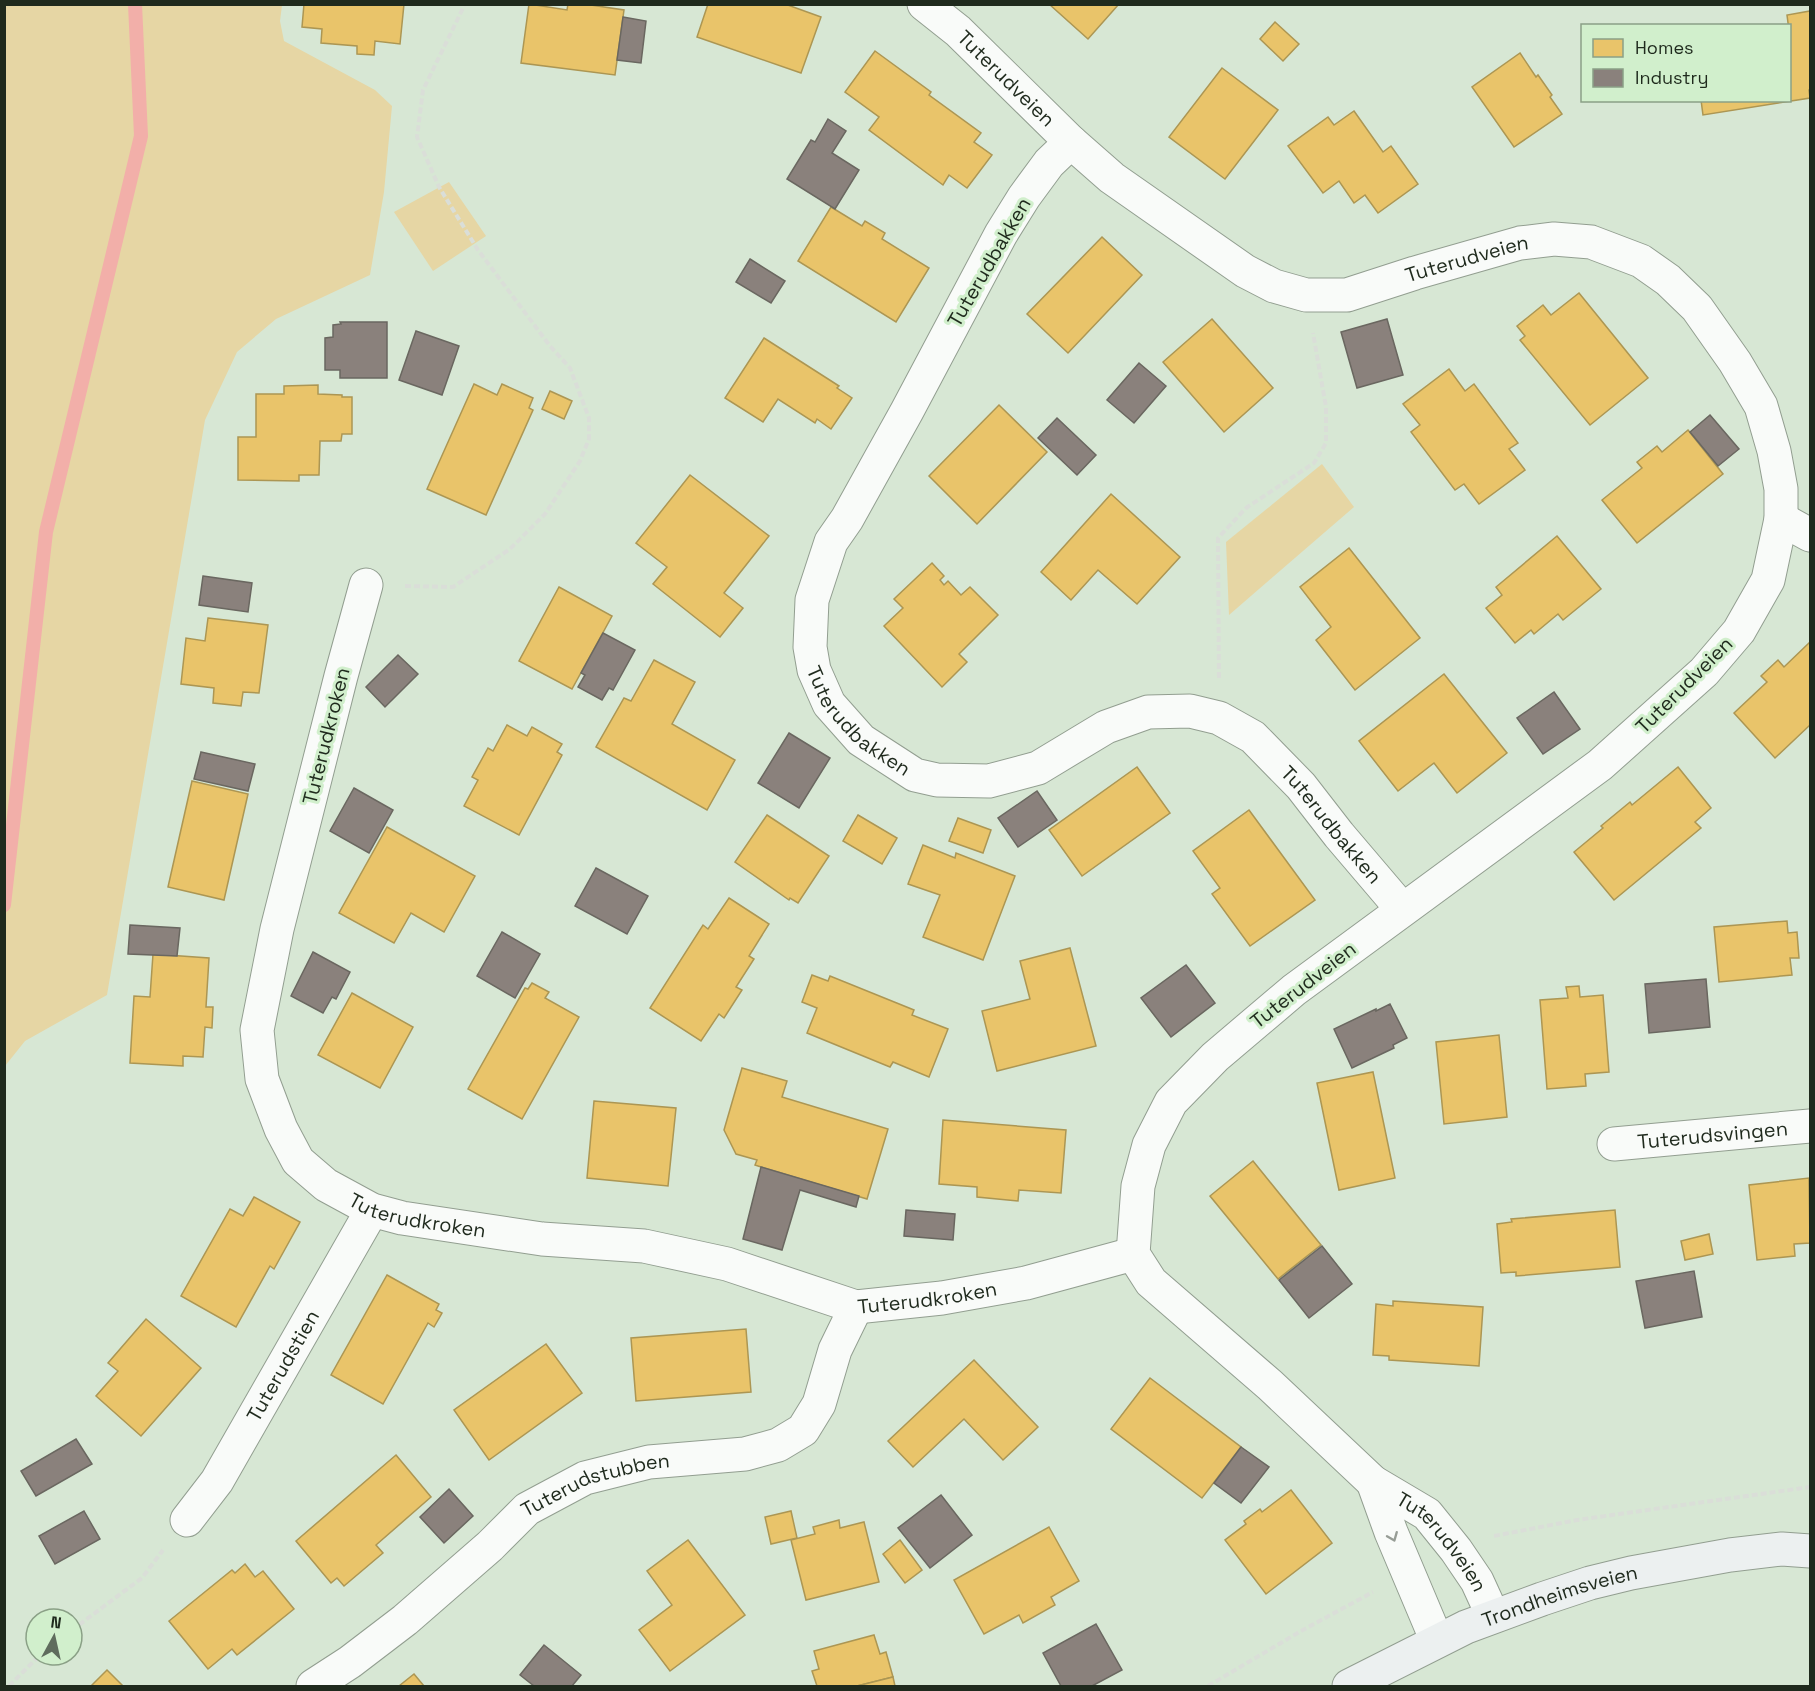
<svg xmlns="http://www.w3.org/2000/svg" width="1815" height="1691" viewBox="0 0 1815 1691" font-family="'Space Grotesk',sans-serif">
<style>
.green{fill:#e6d6a4}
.homes{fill:#e9c46a;stroke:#ac9653;stroke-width:1.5}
.industry{fill:#8a817c;stroke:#6a6760;stroke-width:1.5}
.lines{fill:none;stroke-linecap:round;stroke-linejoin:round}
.stream{stroke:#f2afa9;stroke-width:14}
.street-casing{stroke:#929e90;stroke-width:35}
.secondary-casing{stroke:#929e90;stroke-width:35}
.path{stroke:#daded8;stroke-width:4;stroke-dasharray:6 3;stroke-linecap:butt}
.street{stroke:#f9fbf9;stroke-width:33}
.secondary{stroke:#ecf0f0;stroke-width:33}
.oneway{stroke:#979d96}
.labels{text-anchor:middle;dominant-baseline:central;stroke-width:6;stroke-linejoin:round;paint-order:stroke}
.street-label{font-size:20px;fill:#1f2a1d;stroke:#d1efcc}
</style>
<rect width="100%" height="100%" fill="#d7e7d4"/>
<g class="green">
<path d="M5 4 282 5 280 21 284 41 375 90 392 106 384 192 370 275 276 319 237 352 205 420 107 995 25 1041 5 1066Z"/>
<path d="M449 182 486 236 433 271 394 212Z"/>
<path d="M1322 464 1354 507 1229 615 1226 542Z"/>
</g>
<g class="homes">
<path d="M304 4H404L400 44 375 41 374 55 357 54V46L321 43 322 29 302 27Z"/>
<path d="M529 4 567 10 568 4H584L624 10 615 75 521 63Z"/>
<path d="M708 4H785L821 17 801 73 697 37Z"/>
<path d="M1049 4H1119L1088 39Z"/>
<path d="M1810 11V89L1809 90 1810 98 1703 115 1701 100H1790V38L1787 15Z"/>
<path d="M1275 22 1299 44 1283 61 1260 39Z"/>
<path d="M875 51 931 92 929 95 981 133 974 142 992 155 967 188 949 175 943 185 869 130 879 117 845 92Z"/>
<path d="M1520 53 1536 77 1538 75 1552 95 1550 97 1562 114 1514 147 1472 87Z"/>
<path d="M1222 68 1278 110 1225 179 1169 137Z"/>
<path d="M1354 111 1383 152 1391 146 1418 184 1378 213 1365 195 1354 203 1339 181 1323 193 1288 146 1328 117 1334 125Z"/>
<path d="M831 207 862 226 865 221 885 233 882 239 929 268 896 322 798 261Z"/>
<path d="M1102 237 1142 275 1068 353 1027 314Z"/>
<path d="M1579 293 1648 378 1590 425 1520 340 1525 336 1517 326 1543 305 1551 315Z"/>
<path d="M1212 319 1273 388 1224 432 1163 362Z"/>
<path d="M764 338 839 386 837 388 852 398 831 429 817 419 815 423 778 399 763 422 725 398Z"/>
<path d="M1449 369 1465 391 1474 384 1518 443 1509 449 1525 470 1479 504 1464 484 1455 490 1411 432 1420 425 1403 404Z"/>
<path d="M474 384 497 395 502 384 533 398 529 408 533 410 486 515 427 489Z"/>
<path d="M318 385V394L342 395V397H352V434H342L341 441H320L319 475H299V481L238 480V437H256V394H284V386Z"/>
<path d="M550 391 572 401 564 419 542 409Z"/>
<path d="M999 405 1047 452 977 524 929 476Z"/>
<path d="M1688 430 1723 474 1637 543 1602 500 1642 468 1637 462 1657 446 1662 452Z"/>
<path d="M690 475 769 536 724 593 743 608 720 637 653 584 667 567 636 543Z"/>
<path d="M1111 494 1180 557 1137 604 1098 570 1071 600 1041 572Z"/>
<path d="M1557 536 1601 589 1563 620 1558 614 1534 634 1531 630 1515 643 1486 608 1502 595 1496 587Z"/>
<path d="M1349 548 1420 638 1355 690 1316 640 1331 627 1300 587Z"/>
<path d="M932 563 944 576 940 580 944 585 948 581 961 595 970 587 998 615 959 654 967 662 942 687 884 626 903 608 894 599Z"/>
<path d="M559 587 612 616 572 689 519 661Z"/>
<path d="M208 618 268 625 259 693 243 692 241 706 213 703 214 688 181 684 186 638 205 641Z"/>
<path d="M1810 642V725L1775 758 1734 713 1767 682 1761 676 1778 660 1784 667Z"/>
<path d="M654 660 695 682 672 724 735 760 707 810 596 747 624 698 631 701Z"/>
<path d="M1444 674 1507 753 1457 793 1434 763 1398 791 1359 741Z"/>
<path d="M507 725 527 736 532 727 562 744 557 752 562 755 519 835 464 806 478 780 472 777 488 748 493 751Z"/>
<path d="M1137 767 1170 813 1082 876 1049 830Z"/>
<path d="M1678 767 1711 808 1695 822 1701 828 1614 900 1574 852 1603 828 1601 826 1630 802 1632 805Z"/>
<path d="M192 781 248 794 224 900 168 887Z"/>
<path d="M1249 810 1315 900 1250 946 1212 894 1220 888 1193 851Z"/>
<path d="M767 815 829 856 798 903 790 898 789 900 735 862Z"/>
<path d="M858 815 897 838 882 864 843 841Z"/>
<path d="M958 818 991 830 983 853 949 841Z"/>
<path d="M387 827 475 876 444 932 411 913 394 943 339 913Z"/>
<path d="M923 845 955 858 956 853 1015 876 983 960 923 937 940 895 908 884Z"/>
<path d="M729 898 769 924 749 956 754 959 736 987 742 990 724 1018 719 1014 701 1041 650 1008 703 925 708 929Z"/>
<path d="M1787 921 1788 933 1797 932 1799 958H1790L1792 975 1719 982 1714 927Z"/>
<path d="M1070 948 1096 1046 997 1071 982 1011 1030 999 1020 961Z"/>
<path d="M153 954 209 958 206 1007H213L212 1028 205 1027 203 1057 183 1056V1066L130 1063 134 996 150 997Z"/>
<path d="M812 975 828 981 830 976 914 1010 912 1015 948 1029 929 1077 893 1062 890 1067 807 1033 817 1008 802 1002Z"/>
<path d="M532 983 549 992 545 998 579 1017 522 1119 468 1089 525 988 528 989Z"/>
<path d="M1579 986 1580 997 1603 995 1609 1072 1585 1074 1586 1086 1547 1089 1540 1000 1568 998 1566 987Z"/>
<path d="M352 993 413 1027 380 1088 318 1055Z"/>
<path d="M1499 1035 1507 1117 1444 1124 1436 1042Z"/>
<path d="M742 1068 787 1081 782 1097 888 1129 867 1199 761 1167 755 1165 757 1160 736 1154 724 1130Z"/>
<path d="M1373 1072 1395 1178 1339 1190 1317 1083Z"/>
<path d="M594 1101 676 1108 668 1186 587 1178Z"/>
<path d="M943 1120 1066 1130 1061 1193 1019 1190 1018 1201 977 1197V1187L939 1184Z"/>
<path d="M1253 1161 1321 1245 1278 1279 1210 1196Z"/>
<path d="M1809 1178 1810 1243 1794 1244 1795 1256 1757 1260 1749 1185Z"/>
<path d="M254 1197 300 1222 274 1269 270 1266 236 1327 181 1296 230 1209 243 1216Z"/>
<path d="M1615 1210 1620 1267 1516 1276V1272L1501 1273 1497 1224 1512 1222 1511 1219Z"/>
<path d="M1709 1234 1713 1254 1685 1260 1681 1241Z"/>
<path d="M387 1275 439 1304 436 1310 442 1313 434 1327 428 1323 383 1404 331 1375Z"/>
<path d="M1393 1301 1483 1307 1479 1366 1389 1360V1356L1373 1355 1376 1304 1393 1306Z"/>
<path d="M146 1319 201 1368 141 1436 96 1396 118 1371 108 1363Z"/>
<path d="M746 1329 751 1392 636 1401 631 1338Z"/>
<path d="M546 1344 582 1393 489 1460 454 1410Z"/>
<path d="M974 1360 1038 1427 1003 1460 964 1419 913 1467 888 1441Z"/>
<path d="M1150 1378 1241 1447 1202 1498 1111 1429Z"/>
<path d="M396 1455 431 1497 376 1545 383 1553 344 1586 337 1578 331 1583 296 1541Z"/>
<path d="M1291 1490 1332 1543 1266 1594 1225 1540 1246 1524 1244 1521 1260 1509 1262 1512Z"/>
<path d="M791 1511 797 1538 771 1544 765 1517Z"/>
<path d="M839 1520 840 1528 864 1522 879 1582 806 1600 791 1540 815 1534 813 1527Z"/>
<path d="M1049 1527 1079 1581 1051 1597 1055 1605 1023 1623 1019 1615 984 1634 954 1580Z"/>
<path d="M688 1540 745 1615 670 1671 639 1630 672 1605 647 1571Z"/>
<path d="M900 1540 922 1570 905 1583 883 1554Z"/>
<path d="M245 1564 255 1577 263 1571 294 1609 237 1655 232 1649 208 1669 169 1621 232 1570 235 1573Z"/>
<path d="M874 1635 880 1654 886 1652 893 1677 857 1686H817L812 1671 819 1669 814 1651Z"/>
<path d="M107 1670 123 1686H91Z"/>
<path d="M414 1674 424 1686H399Z"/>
<path d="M893 1677 895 1686H857Z"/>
</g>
<g class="industry">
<path d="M623 17 646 21 641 63 617 60Z"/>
<path d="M828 119 846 131 832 153 859 170 835 209 787 179 811 140 815 142Z"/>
<path d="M750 259 785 281 771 303 736 282Z"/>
<path d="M1387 319 1403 375 1357 388 1341 332Z"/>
<path d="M340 322H387V378H340V370H325V338L333 337V325L341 324Z"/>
<path d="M416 331 459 346 442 395 399 380Z"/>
<path d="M1139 363 1166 386 1134 423 1107 400Z"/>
<path d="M1710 415 1739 449 1718 466 1690 432Z"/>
<path d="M1057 418 1096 455 1077 475 1038 438Z"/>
<path d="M203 576 252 583 248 612 199 605Z"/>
<path d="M603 633 635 650 613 690 609 688 602 700 578 687 585 675 581 673Z"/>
<path d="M398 655 418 674 385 707 366 687Z"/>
<path d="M1554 692 1580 729 1543 754 1517 718Z"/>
<path d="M789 733 830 758 799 808 758 783Z"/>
<path d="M201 752 255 764 248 791 194 779Z"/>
<path d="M354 788 393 810 369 853 330 831Z"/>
<path d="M1037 791 1057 820 1018 847 998 818Z"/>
<path d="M596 868 648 896 627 934 575 906Z"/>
<path d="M130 925 180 928 177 956 128 954Z"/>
<path d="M502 932 540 954 515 998 477 976Z"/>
<path d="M313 952 350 972 336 999 332 997 323 1013 291 996Z"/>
<path d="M1186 965 1215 1003 1171 1037 1141 998Z"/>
<path d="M1706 979 1710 1027 1649 1033 1645 984Z"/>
<path d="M1390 1004 1407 1038 1393 1045 1394 1048 1352 1068 1334 1029 1376 1009V1011Z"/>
<path d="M761 1167 859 1196 856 1207 800 1190 782 1250 743 1239Z"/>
<path d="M906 1210 955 1214 953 1240 904 1236Z"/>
<path d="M1322 1246 1352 1284 1309 1318 1279 1280Z"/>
<path d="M1694 1271 1702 1317 1645 1328 1636 1281Z"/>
<path d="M76 1439 92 1464 36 1496 21 1471Z"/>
<path d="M1241 1447 1269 1467 1241 1503 1214 1483Z"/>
<path d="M449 1489 473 1516 444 1543 420 1517Z"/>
<path d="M941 1495 972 1535 930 1568 898 1528Z"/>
<path d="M84 1511 100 1539 55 1564 39 1536Z"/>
<path d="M1096 1624 1122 1670 1092 1686H1061L1043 1653Z"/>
<path d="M544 1645 581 1675 572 1686H534L520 1675Z"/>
</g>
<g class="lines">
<path class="stream" d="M4 905 46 532 141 136 135 4"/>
<defs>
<g id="street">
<path id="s1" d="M924 4 958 31 1071 142 1112 178 1245 271 1274 286 1306 295H1347L1415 273 1520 243 1554 239 1591 242 1641 261 1668 280 1697 308 1735 362 1761 406 1774 451 1781 489V519L1768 580 1739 631 1704 672 1600 765 1294 990 1215 1057 1171 1102 1149 1145 1138 1186 1133 1254 1151 1282 1270 1385 1373 1482 1427 1514 1456 1550 1477 1581 1493 1616"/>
<path id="s2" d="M1071 142 1049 163 1024 197 1001 234 907 411 847 519 831 542 812 600 810 647 814 670 829 704 861 740 915 775 937 780 989 781 1038 768 1106 727 1148 712 1190 711 1219 718 1253 737 1301 786 1339 835 1402 909"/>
<path d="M1781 519 1810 535"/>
<path id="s3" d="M366 585 341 676 277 929 257 1030 262 1079 281 1129 298 1161 326 1185 372 1210 402 1218 542 1239 644 1246 727 1264 856 1307 942 1298 1026 1283 1133 1254"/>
<path id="s4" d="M1614 1144 1810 1126"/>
<path d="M1373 1482 1391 1532 1437 1641"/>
<path id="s5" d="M187 1520 217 1481 372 1210"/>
<path id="s6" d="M313 1686 350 1662 405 1620 490 1546 527 1509 585 1478 649 1462 745 1454 778 1445 803 1430 819 1404 835 1350 856 1307"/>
</g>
<g id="secondary">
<path id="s7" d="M1349 1686 1466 1627 1542 1599 1590 1583 1631 1573 1730 1555 1782 1549 1810 1551"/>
</g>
</defs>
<use href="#street" class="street-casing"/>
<use href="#secondary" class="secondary-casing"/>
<g class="path">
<path d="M405 586 453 587 510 549 545 514 580 461 589 439V418L570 368 550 346 478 250 439 187 417 137 423 90 465 4"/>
<path d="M1219 678 1218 538 1246 508 1314 463 1326 443V407L1313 333"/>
<path d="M1494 1536 1577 1520 1810 1487"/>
<path d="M72 1630 142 1578 163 1550"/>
<path d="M9 1686 40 1655"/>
<path d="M1208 1686 1301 1631 1373 1592"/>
</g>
<use href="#street" class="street"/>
<use href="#secondary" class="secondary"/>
</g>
<defs><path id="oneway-chevron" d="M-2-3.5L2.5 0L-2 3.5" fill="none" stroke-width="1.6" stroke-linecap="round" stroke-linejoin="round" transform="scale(1.5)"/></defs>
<use class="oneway" href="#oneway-chevron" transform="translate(1393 1537) rotate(68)"/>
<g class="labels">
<g class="street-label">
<text stroke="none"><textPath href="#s1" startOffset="111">Tuterudveien</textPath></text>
<text stroke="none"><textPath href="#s1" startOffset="651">Tuterudveien</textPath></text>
<text transform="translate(989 262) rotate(-60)">Tuterudbakken</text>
<text transform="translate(1684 685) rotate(-45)">Tuterudveien</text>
<text stroke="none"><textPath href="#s2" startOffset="669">Tuterudbakken</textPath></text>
<text transform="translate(326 736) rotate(-76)">Tuterudkroken</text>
<text stroke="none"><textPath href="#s2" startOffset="1227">Tuterudbakken</textPath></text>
<text transform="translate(1303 985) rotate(-38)">Tuterudveien</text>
<text stroke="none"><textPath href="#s4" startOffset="99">Tuterudsvingen</textPath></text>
<text stroke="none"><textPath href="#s3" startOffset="732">Tuterudkroken</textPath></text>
<text stroke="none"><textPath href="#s3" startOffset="1254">Tuterudkroken</textPath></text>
<text stroke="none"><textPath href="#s5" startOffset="182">Tuterudstien</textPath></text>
<text stroke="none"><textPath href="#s6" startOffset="352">Tuterudstubben</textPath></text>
<text stroke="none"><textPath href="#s1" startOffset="2582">Tuterudveien</textPath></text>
<text stroke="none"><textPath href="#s7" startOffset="230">Trondheimsveien</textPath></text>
</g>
</g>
<rect width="1815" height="1691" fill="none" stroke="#1f2a1d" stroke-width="12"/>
<rect x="1581" y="24" width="210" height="78" fill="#d1efcc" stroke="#8aa086" stroke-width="1.5"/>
<rect x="1593" y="39" width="30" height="18" fill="#e9c46a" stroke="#8aa086" stroke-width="1.5"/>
<text x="1635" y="54" font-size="18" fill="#1f2a1d">Homes</text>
<rect x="1593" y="69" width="30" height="18" fill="#8a817c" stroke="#8aa086" stroke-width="1.5"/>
<text x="1635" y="84" font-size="18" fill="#1f2a1d">Industry</text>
<g transform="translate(54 1637) rotate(8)"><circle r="28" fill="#d1efcc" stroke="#8aa086" stroke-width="1.5"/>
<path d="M0-4.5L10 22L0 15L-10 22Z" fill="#5f6c5d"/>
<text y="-9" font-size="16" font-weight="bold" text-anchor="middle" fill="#1f2a1d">N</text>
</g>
</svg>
